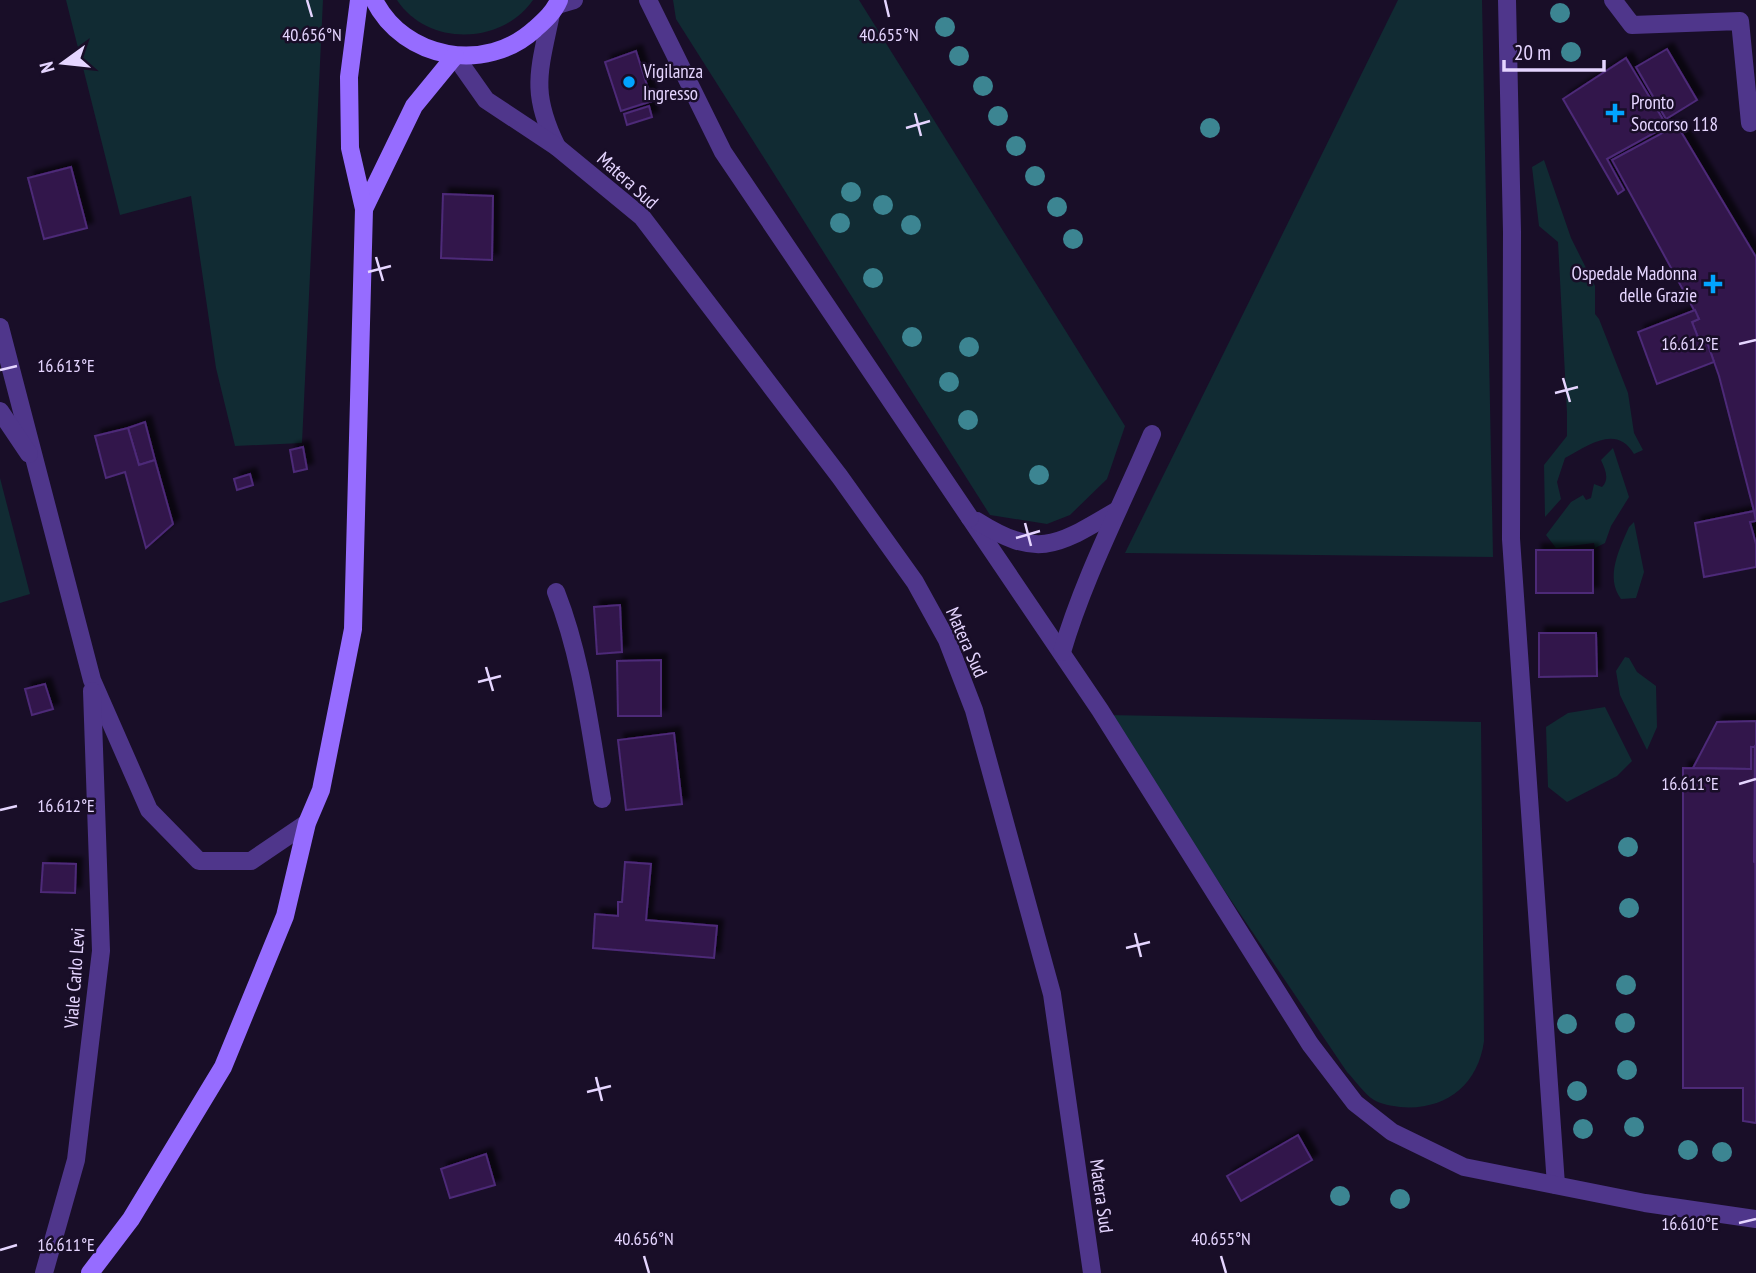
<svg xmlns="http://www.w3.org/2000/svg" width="1756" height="1273" viewBox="0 0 1756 1273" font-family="'PT Sans Narrow',sans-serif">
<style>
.garden{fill:#112b33}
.building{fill:#30194b;stroke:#4d2978;stroke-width:2;filter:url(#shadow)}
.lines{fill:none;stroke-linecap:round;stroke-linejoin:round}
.service{stroke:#4f368b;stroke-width:18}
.minor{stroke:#4f368b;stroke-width:18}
.tertiary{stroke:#4f368b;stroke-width:18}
.secondary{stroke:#966cff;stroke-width:18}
.tree{fill:#3c8592}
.ticks{fill:none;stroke:#e5d5ff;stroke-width:2.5}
.poi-dot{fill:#01a4ff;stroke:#190e28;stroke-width:2.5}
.labels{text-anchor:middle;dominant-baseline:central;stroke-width:5;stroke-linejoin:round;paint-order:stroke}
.poi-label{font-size:19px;fill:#e5d5ff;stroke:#190e28;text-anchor:start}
.street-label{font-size:19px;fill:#e5d5ff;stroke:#190e28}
.ticks-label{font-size:18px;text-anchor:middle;fill:#e5d5ff;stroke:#190e28;stroke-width:5;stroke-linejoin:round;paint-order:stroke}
</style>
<defs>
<filter id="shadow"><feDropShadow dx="6" dy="-6" stdDeviation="2" flood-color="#0009"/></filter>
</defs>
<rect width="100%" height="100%" fill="#190e28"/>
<g class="garden">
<path d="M66 0H323L302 443 235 446 216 368 191 196 120 215Z"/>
<path d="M397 0H533C502 45 428 47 397 0Z"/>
<path d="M673 0H859L1125 426 1107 479 1070 515 1047 524 990 515 676 19Z"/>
<path d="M1398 0H1482L1493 557 1125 553Z"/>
<path d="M1544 160 1571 238 1595 286V314L1599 319 1628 393 1634 433 1643 450 1634 454C1617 424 1588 445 1565 458L1557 482 1561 499 1545 517 1544 465 1567 436V413L1558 242 1539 226 1532 167Z"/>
<path d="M1613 448 1629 497 1611 526 1605 543 1595 548 1594 543 1556 548 1546 535 1571 502 1583 495 1586 500 1591 498 1594 484 1602 487C1610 479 1605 469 1601 460Z"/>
<path d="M0 478 30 594 0 603Z"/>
<path d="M1634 522 1644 572 1636 598 1621 599C1605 577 1619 550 1629 527Z"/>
<path d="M1625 657 1629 658 1637 672 1656 686 1657 727 1647 750 1620 695 1616 671Z"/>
<path d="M1605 707 1632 761 1617 776 1567 802 1548 787 1546 727 1568 713Z"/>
<path d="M1106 715 1481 722 1484 1041C1478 1086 1444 1111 1400 1107 1392 1106 1381 1104 1374 1100 1364 1094 1355 1080 1347 1072Z"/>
</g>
<g class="building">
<path d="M1667 49 1697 100 1666 119 1636 67Z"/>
<path d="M636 51 652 101 621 111 605 62Z"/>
<path d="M1626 58 1667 126 1607 159 1624 190 1618 194 1563 99Z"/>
<path d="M649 106 652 117 627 125 624 114Z"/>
<path d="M1677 125 1756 257V519L1719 376 1707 342 1701 345 1692 322 1699 319 1612 160Z"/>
<path d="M71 167 87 228 44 239 28 178Z"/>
<path d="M443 194 493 196 492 260 441 258Z"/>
<path d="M1695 310 1699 319 1692 322 1701 345 1707 342 1714 362 1657 384 1638 332Z"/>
<path d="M145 422 155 460 139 465 128 428Z"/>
<path d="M128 428 139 465 155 460 173 524 146 548 125 472 106 478 95 436Z"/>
<path d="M303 447 307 469 294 472 290 450Z"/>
<path d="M250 474 253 485 237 490 234 479Z"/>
<path d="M1754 511 1756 521 1750 522 1756 544V567L1704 577 1695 523Z"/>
<rect x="1536" y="550" width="57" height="43"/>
<path d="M620 605 622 652 597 654 594 607Z"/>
<path d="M1539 633H1596L1597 676 1539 677Z"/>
<path d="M661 660V716H618L617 661Z"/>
<path d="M45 684 53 709 32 715 25 689Z"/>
<path d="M1756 721V748L1751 747V769L1693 768 1717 722Z"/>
<path d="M674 733 682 804 626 810 618 740Z"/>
<path d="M1751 747H1755L1756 1123 1743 1121V1088H1683V768L1751 769Z"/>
<path d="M1755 747 1756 748V863L1754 862Z"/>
<path d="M625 862 651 864 646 920 717 926 714 958 593 948 595 914 618 916V902H622Z"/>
<path d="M43 863 76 864 75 893 41 892Z"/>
<path d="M1298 1135 1312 1160 1241 1201 1227 1176Z"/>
<path d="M486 1154 495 1185 450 1198 441 1169Z"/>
</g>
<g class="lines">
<g class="service">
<path d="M1507 0 1512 232 1511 539 1556 1185"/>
<path d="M970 518 1100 710 1310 1044 1355 1103 1392 1132 1464 1167 1645 1203 1756 1219"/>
<path d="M977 521C1039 560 1058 545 1116 511"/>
<path d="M556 592C582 658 590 730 602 799"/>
<path d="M1062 652C1084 577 1121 507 1152 434"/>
</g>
<g class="minor">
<path d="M648 0 723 152 970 518"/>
<path d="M1613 0 1632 25 1740 21 1750 123"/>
<path d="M557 5 574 0"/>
<path d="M0 327 92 680 149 810 199 861H251L307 823"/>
<path d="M0 411 29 454"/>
<path d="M44 1273 76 1160 101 951 92 691"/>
</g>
<g class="tertiary">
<path d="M551 14C539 72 530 92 557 147"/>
<path d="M455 56 486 100 557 147 642 217 840 477 915 582 947 640 974 710 1052 994 1092 1273"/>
</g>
<g class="secondary">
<path d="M374 0C404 60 486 74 535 29 545 20 554 12 559 0"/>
<path d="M364 209 414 106 455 56"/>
<path d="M90 1273 131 1219 223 1067 285 916 307 823 321 790 353 629 364 209 350 148 349 77 359 0"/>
</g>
</g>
<g class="tree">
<circle cx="1560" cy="13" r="10"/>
<circle cx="945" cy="27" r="10"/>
<circle cx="1571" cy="52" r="10"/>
<circle cx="959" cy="56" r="10"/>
<circle cx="983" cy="86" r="10"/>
<circle cx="998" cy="116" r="10"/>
<circle cx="1210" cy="128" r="10"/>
<circle cx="1016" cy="146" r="10"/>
<circle cx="1035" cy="176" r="10"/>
<circle cx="851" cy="192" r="10"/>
<circle cx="883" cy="205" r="10"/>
<circle cx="1057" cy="207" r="10"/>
<circle cx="840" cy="223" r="10"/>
<circle cx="911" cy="225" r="10"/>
<circle cx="1073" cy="239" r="10"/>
<circle cx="873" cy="278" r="10"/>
<circle cx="912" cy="337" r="10"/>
<circle cx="969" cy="347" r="10"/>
<circle cx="949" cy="382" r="10"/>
<circle cx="968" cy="420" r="10"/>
<circle cx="1039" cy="475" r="10"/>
<circle cx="1628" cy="847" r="10"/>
<circle cx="1629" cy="908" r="10"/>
<circle cx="1626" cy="985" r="10"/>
<circle cx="1625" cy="1023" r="10"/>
<circle cx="1567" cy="1024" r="10"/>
<circle cx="1627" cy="1070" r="10"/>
<circle cx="1577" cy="1091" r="10"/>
<circle cx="1634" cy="1127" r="10"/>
<circle cx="1583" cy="1129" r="10"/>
<circle cx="1688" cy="1150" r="10"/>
<circle cx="1722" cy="1152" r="10"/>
<circle cx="1340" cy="1196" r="10"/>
<circle cx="1400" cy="1199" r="10"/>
</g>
<path class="ticks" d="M307 0 312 17M885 0 889 17M915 113 921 136M906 128 930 121M376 257 383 281M368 272 391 266M1739 344 1756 340M0 370 17 366M1563 378 1570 402M1555 393 1578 387M1025 523 1031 546M1016 538 1040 531M486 667 493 691M478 682 501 676M1739 784 1756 779M0 810 17 806M1135 933 1141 957M1126 948 1150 942M596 1077 602 1101M587 1092 611 1086M1739 1223 1756 1219M0 1250 17 1245M644 1256 649 1273M1221 1256 1226 1273"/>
<g class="poi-dot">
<circle cx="629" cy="82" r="7"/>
<path d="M1611.5 102.5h7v7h7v7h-7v7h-7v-7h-7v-7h7z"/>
<path d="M1709.5 273.5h7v7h7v7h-7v7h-7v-7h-7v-7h7z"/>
</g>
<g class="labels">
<g class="poi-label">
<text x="643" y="71">Vigilanza<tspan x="643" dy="22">Ingresso</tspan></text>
<text x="1631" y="102">Pronto<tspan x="1631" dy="22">Soccorso 118</tspan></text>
<text x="1697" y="273" text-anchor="end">Ospedale Madonna<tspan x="1697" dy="22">delle Grazie</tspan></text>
</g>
<g class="street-label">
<text transform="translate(628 180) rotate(42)">Matera Sud</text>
<text transform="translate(967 642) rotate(66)">Matera Sud</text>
<text transform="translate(74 978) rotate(-86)">Viale Carlo Levi</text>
<text transform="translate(1102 1196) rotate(82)">Matera Sud</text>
</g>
</g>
<g class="ticks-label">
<text x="312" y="41">40.656°N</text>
<text x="889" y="41">40.655°N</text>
<text x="1690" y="350">16.612°E</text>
<text x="66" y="372">16.613°E</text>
<text x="1690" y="790">16.611°E</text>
<text x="66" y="812">16.612°E</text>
<text x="1690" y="1230">16.610°E</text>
<text x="644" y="1245">40.656°N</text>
<text x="1221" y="1245">40.655°N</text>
<text x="66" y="1251">16.611°E</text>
</g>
<g transform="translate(63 63) rotate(255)" stroke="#190e28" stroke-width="5" paint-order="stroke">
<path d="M0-5L12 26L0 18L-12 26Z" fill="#e5d5ff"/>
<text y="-10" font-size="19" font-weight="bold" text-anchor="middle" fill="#e5d5ff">N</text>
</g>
<path d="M1504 60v10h100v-10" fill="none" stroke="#e5d5ff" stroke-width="3.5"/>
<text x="1514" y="60" font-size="21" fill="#e5d5ff" stroke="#190e28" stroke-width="5" paint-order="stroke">20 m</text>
</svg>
